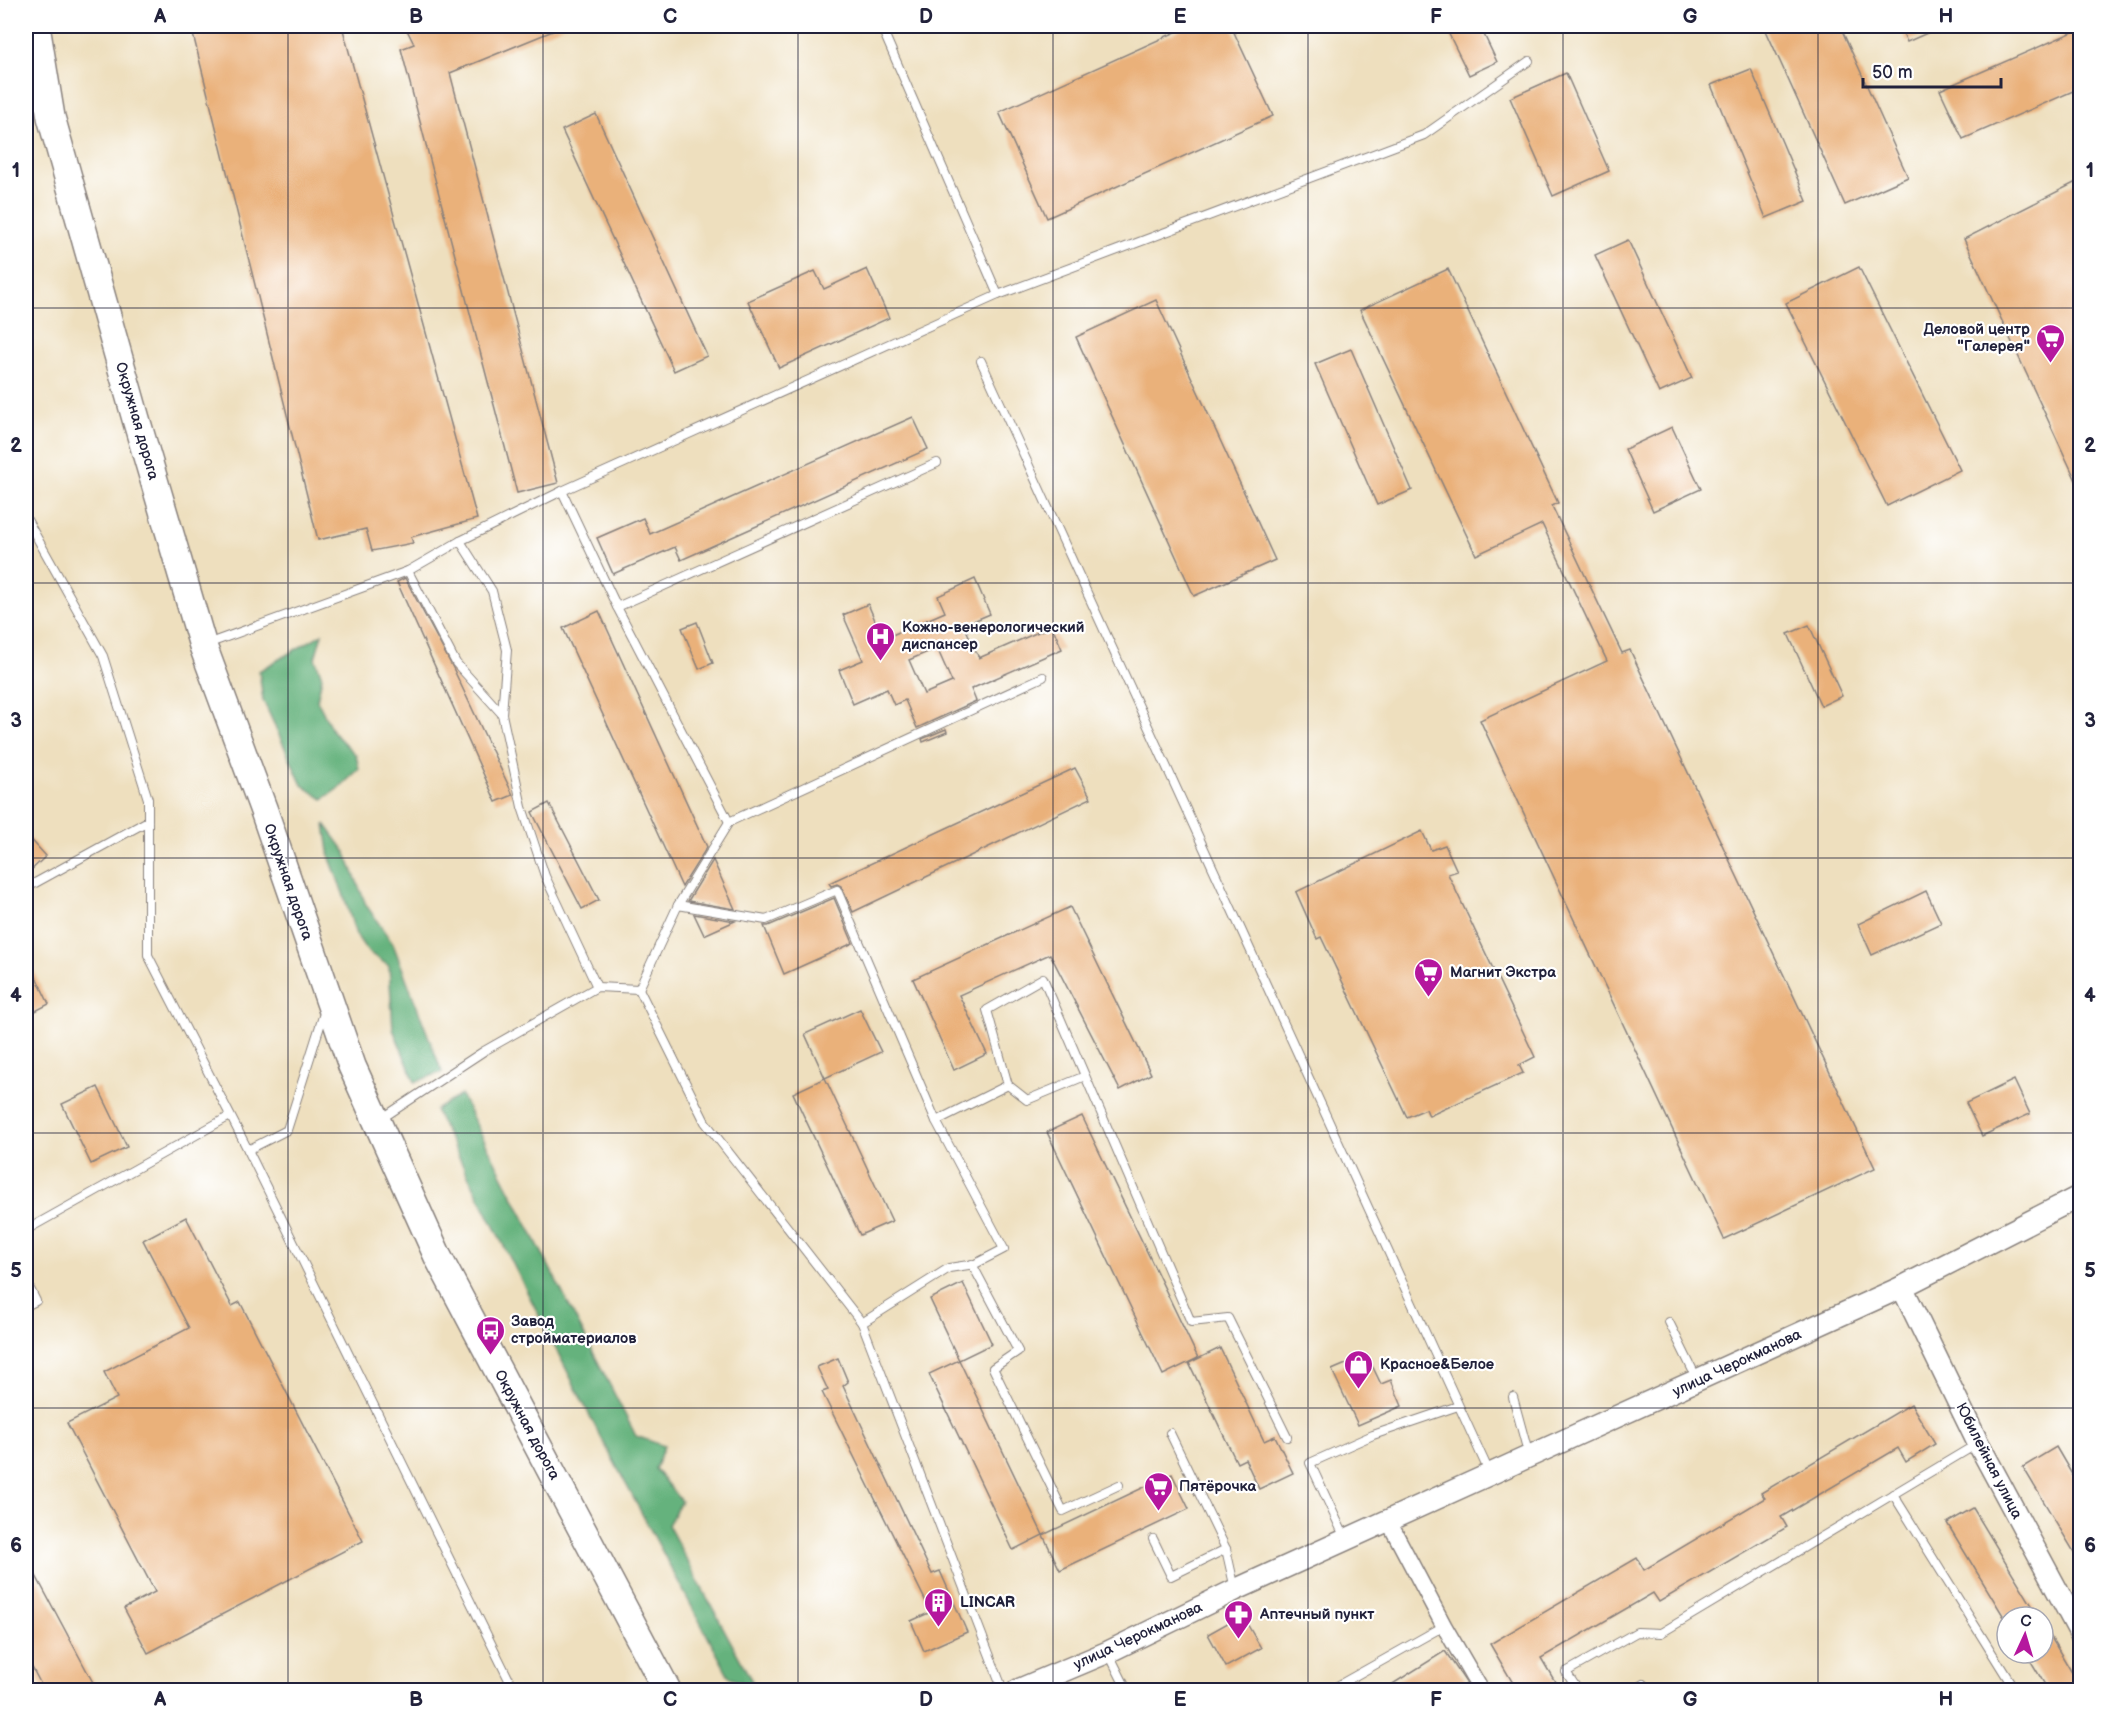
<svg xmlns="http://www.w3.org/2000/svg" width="2106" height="1716" viewBox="0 0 2106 1716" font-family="'Balsamiq Sans',sans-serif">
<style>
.forest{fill:#65b27d;stroke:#446a5c;stroke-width:1.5}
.building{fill:#eab17a;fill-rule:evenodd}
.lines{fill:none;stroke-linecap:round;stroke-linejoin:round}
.lane-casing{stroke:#88807c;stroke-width:10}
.street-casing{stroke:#88807c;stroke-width:18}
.secondary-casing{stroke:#88807c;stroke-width:24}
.highway-casing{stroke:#88807c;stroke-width:30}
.lane{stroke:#fff;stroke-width:8}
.street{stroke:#fff;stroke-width:15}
.secondary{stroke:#fff;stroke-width:21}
.highway{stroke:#fff;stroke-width:27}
.grid{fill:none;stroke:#22223b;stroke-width:1.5;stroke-opacity:0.55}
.labels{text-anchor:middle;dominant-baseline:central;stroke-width:4.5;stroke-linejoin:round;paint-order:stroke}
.poi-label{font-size:15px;font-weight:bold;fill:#22223b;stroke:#fff;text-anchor:start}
.street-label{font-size:15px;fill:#22223b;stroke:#fff}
.neatline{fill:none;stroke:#22223b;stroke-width:2}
.grid-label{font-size:20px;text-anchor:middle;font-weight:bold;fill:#22223b}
</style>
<rect width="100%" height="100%" fill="#fff"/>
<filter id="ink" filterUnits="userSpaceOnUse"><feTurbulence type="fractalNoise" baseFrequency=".0167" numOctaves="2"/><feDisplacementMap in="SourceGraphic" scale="12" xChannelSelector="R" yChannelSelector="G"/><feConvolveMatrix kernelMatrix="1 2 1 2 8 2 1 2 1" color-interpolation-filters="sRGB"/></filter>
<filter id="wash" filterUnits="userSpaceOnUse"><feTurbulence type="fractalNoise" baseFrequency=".008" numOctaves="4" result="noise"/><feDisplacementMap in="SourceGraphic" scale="24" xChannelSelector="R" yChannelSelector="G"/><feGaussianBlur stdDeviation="1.35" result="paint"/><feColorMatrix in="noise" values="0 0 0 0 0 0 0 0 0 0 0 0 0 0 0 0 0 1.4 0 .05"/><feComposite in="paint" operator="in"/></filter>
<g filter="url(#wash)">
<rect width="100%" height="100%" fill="#eedfbe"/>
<g class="forest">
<path d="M322 634 315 658 322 677 317 700 333 732 356 755 359 769 339 788 323 799 302 785 263 700 259 671Z"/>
<path d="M325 824 345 851 366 905 393 944 442 1072 415 1082 393 1029 389 966 368 952 356 935 344 896 330 858Z"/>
<path d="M461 1095 636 1436 664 1446 655 1469 681 1501 668 1525 755 1687 730 1678 596 1428 435 1110Z"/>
</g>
<g id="blocks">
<g class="building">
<path d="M191 26H342L477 519 411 537 413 543 372 551 366 529 318 540Z"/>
<path d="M405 26H565L450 73 558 483 517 493 401 49 414 44Z"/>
<path d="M1189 26H1231L1273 116 1047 218 999 112Z"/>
<path d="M1445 26H1480L1497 62 1469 75Z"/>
<path d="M1764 26H1840L1908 177 1845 205Z"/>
<path d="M1900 26H1943L1907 42Z"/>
<path d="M2080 29V88L1963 139 1940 90Z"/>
<path d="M1751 69 1807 201 1766 218 1711 85Z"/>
<path d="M1566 73 1609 171 1553 196 1510 98Z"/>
<path d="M596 114 707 356 674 371 562 130Z"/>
<path d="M2080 180V489L1964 239Z"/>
<path d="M1628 240 1692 378 1659 393 1595 255Z"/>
<path d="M1859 267 1960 470 1887 506 1786 303Z"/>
<path d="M867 269 889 318 779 368 748 301 815 271 824 289Z"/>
<path d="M1448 269 1558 503 1552 506 1622 653 1630 650 1875 1168 1724 1239 1480 720 1607 661 1542 524 1476 555 1360 310Z"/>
<path d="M1156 300 1275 560 1194 596 1076 337Z"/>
<path d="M1351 349 1412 490 1377 505 1315 364Z"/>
<path d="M913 417 928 449 681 560 675 547 613 574 597 538 643 518 650 534Z"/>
<path d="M1672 427 1701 489 1653 511 1625 449Z"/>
<path d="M405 578 453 668 513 795 496 802 397 582Z"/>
<path d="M975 579 990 614 964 625 979 658 1052 626 1062 649 971 689 976 701 917 728 905 700 894 705 887 689 853 704 839 670 863 660 843 615 868 604 883 639 945 612 938 596ZM937 648 952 682 924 694 909 660Z"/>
<path d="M599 611 707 847 682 887 563 628Z"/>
<path d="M697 622 713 663 699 669 682 628Z"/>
<path d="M1809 625 1842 696 1821 706 1788 634Z"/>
<path d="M946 729 947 732 923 742 922 739Z"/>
<path d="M1075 768 1091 798 853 912 841 886 837 884 831 886 829 883Z"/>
<path d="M549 803 599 900 582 909 532 812Z"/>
<path d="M1422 831 1431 850 1445 845 1457 871 1448 874 1535 1057 1519 1065 1523 1073 1429 1116 1426 1109 1407 1117 1321 937 1317 939 1296 892Z"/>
<path d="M26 834 46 856 26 875Z"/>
<path d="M713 860 735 909 688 901Z"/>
<path d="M1926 891 1941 923 1872 955 1858 924Z"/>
<path d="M834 898 853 943 784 974 764 926H768Z"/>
<path d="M1070 907 1151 1074 1120 1090 1050 954 959 995 987 1054 954 1070 913 979Z"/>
<path d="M694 914 735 921 704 935Z"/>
<path d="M26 956 49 1004 26 1016Z"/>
<path d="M860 1009 881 1052 825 1078 805 1034Z"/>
<path d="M825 1078 892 1221 860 1235 793 1093Z"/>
<path d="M2014 1080 2030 1114 1982 1136 1966 1103Z"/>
<path d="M98 1087 127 1147 91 1164 62 1104Z"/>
<path d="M1082 1116 1198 1358 1163 1375 1047 1132Z"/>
<path d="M186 1217 232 1306 240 1302 363 1541 148 1653 124 1608 155 1592 67 1423 117 1398 104 1372 189 1328 143 1240Z"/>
<path d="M963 1283 992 1344 959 1360 930 1299Z"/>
<path d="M1220 1348 1264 1441 1275 1436 1293 1473 1259 1489 1245 1459 1237 1463 1189 1363Z"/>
<path d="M1367 1355 1381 1384 1391 1380 1402 1406 1358 1425 1332 1370Z"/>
<path d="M838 1358 848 1382 843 1386 932 1574 940 1571 967 1632 924 1651 911 1621 931 1612 822 1392 828 1390 817 1367Z"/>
<path d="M959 1360 1043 1535 1013 1550 929 1374Z"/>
<path d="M1911 1404 1935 1444 1906 1462 1898 1448 1781 1517 1787 1527 1659 1602 1653 1593 1541 1658 1560 1690H1517L1490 1644 1637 1558 1644 1570 1765 1498 1761 1493Z"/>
<path d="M2056 1447 2080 1488V1562L2023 1467Z"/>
<path d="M1172 1474 1189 1509 1060 1570 1043 1535Z"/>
<path d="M1973 1508 2039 1617H2004L1947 1523Z"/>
<path d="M26 1557 97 1690H44L26 1656Z"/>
<path d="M1242 1615 1261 1648 1226 1667 1208 1634Z"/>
<path d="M2043 1624 2080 1686V1690H2048L2026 1653H2043Z"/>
<path d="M1445 1651 1467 1684 1457 1690H1383Z"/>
</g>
</g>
</g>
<g filter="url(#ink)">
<use href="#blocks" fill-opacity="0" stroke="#88807c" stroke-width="1.5"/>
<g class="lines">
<defs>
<g id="lane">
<path d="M881 26 998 295"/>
<path d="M981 361 1490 1474"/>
<path d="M562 491 617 607 729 822"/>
<path d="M26 518 103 656 148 799V955L248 1150 287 1130 325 1010"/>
<path d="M460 541 492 591 507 650 502 714 522 807 545 876 597 987"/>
<path d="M408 571 456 663 502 714"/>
<path d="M617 607 937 463"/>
<path d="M207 644 408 571 460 541 562 491 998 295 1424 135 1529 61"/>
<path d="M26 888 148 821"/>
<path d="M678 905 729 822 1043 677"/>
<path d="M639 989 705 1122 862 1323"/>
<path d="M1008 1085 1027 1100 1085 1076"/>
<path d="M381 1119 484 1051 597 987 639 989 678 905 766 920 837 890 936 1121"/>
<path d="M248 1150 514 1690"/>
<path d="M26 1230 230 1116"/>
<path d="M972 1264 1018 1351 993 1368 1063 1511 1119 1485"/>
<path d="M26 1281 36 1301 26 1306"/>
<path d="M1669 1322 1697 1379"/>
<path d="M1513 1397 1529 1456"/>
<path d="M1893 1494 2015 1690"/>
<path d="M1345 1538 1310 1463 1373 1435 1458 1406"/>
<path d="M1153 1539 1171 1576 1226 1549 1170 1433"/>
<path d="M1226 1549 1235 1589"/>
<path d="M1109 1654 1127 1690"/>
<path d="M1003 1690 862 1323 949 1268 975 1264 1004 1249 936 1121 1008 1085 987 1010 1043 978 1191 1322 1228 1318 1287 1437"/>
<path d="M1330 1690 1444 1626"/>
<path d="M1578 1690 1566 1672 1637 1632 1661 1633 1977 1444"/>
<path d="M1634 1690 1644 1684 1649 1690"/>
</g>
<path id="street" d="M1388 1520 1444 1626 1481 1690"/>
<g id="secondary">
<path d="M1902 1287 1978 1443 2080 1633"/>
<path d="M1018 1690 1108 1652 1235 1590 1902 1287 2080 1196"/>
</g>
<path id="highway" d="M36 26 51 117 136 419 203 646 264 811 352 1066 438 1257 667 1690"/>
</defs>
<use href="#lane" class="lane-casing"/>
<use href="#street" class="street-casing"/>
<use href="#secondary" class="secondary-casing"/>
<use href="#highway" class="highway-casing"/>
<use href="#lane" class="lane"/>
<use href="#street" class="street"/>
<use href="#secondary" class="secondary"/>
<use href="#highway" class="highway"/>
</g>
</g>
<path class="grid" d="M288 26V1690M543 26V1690M798 26V1690M1053 26V1690M1308 26V1690M1563 26V1690M1818 26V1690M26 308H2080M26 583H2080M26 858H2080M26 1133H2080M26 1408H2080"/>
<defs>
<symbol id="supermarket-pin" viewBox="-11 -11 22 30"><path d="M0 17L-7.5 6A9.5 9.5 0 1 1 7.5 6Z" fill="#b5179e" stroke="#fff"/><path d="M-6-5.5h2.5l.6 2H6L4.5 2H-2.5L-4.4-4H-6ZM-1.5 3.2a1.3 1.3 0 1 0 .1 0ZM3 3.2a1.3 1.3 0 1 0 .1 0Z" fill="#fff"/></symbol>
<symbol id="hospital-pin" viewBox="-11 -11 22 30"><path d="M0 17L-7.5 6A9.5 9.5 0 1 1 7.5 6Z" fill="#b5179e" stroke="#fff"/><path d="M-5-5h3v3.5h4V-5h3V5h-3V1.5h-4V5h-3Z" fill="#fff"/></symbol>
<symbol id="bus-pin" viewBox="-11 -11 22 30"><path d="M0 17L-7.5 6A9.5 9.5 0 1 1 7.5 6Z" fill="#b5179e" stroke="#fff"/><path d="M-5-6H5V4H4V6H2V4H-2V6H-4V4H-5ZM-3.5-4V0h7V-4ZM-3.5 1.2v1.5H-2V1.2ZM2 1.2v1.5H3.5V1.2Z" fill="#fff"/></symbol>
<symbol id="shop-pin" viewBox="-11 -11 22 30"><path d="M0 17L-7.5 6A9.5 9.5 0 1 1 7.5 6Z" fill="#b5179e" stroke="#fff"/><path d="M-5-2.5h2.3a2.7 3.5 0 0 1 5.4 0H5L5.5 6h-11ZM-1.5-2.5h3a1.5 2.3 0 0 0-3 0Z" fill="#fff"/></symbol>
<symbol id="building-pin" viewBox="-11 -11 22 30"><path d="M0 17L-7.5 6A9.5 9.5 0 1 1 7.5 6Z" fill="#b5179e" stroke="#fff"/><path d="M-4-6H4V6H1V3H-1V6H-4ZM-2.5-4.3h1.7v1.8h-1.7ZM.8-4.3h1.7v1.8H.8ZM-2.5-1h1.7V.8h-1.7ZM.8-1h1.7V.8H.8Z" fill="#fff"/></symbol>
<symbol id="pharmacy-pin" viewBox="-11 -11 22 30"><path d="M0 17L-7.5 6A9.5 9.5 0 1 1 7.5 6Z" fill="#b5179e" stroke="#fff"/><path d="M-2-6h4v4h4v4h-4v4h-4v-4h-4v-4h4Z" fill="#fff"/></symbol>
</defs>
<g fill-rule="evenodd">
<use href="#supermarket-pin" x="2034" y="322" width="33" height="45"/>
<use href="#hospital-pin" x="864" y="620" width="33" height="45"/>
<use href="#supermarket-pin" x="1412" y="956" width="33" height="45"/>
<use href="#bus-pin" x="474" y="1314" width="33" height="45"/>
<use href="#shop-pin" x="1342" y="1348" width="33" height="45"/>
<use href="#supermarket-pin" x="1142" y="1470" width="33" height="45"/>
<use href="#building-pin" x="922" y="1586" width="33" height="45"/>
<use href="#pharmacy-pin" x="1222" y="1598" width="33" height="45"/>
</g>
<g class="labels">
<g class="poi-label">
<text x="2030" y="329" text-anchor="end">Деловой центр<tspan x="2030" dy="17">"Галерея"</tspan></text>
<text x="902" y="627">Кожно-венерологический<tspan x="902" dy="17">диспансер</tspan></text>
<text x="1450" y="972">Магнит Экстра</text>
<text x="511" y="1321">Завод<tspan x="511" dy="17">стройматериалов</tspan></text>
<text x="1380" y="1364">Красное&amp;Белое</text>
<text x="1179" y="1486">Пятёрочка</text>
<text x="960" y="1602">LINCAR</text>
<text x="1260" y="1614">Аптечный пункт</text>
</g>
<g class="street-label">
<text transform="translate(137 421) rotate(74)">Окружная дорога</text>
<text transform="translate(288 882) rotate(71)">Окружная дорога</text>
<text transform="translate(1737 1363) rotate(-25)">улица Черокманова</text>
<text transform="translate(527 1425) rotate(62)">Окружная дорога</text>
<text transform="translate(1989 1461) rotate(63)">Юбилейная улица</text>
<text transform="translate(1138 1636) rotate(-25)">улица Черокманова</text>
</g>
</g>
<rect width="2106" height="1716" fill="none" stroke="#fff" stroke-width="66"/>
<g transform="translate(2025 1635) rotate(4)"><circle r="28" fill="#ffffff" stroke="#a7a7b1" stroke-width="1.5"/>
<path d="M0-4.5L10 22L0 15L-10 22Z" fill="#b5179e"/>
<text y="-9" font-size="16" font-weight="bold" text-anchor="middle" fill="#22223b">С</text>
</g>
<path d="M1863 78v9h138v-9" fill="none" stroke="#22223b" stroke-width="3"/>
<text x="1872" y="78" font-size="18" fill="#22223b" stroke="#ffffff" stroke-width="4.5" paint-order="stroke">50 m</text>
<rect x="33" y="33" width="2040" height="1650" class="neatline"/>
<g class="grid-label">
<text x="160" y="23">A</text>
<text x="416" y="23">B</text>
<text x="670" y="23">C</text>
<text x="926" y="23">D</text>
<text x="1180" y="23">E</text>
<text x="1436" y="23">F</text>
<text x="1690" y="23">G</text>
<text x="1946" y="23">H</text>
<text x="16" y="177">1</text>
<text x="2090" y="177">1</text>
<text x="16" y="452">2</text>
<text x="2090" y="452">2</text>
<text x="16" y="727">3</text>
<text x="2090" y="727">3</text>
<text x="16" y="1002">4</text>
<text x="2090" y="1002">4</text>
<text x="16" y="1277">5</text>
<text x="2090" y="1277">5</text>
<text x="16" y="1552">6</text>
<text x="2090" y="1552">6</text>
<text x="160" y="1706">A</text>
<text x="416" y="1706">B</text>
<text x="670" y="1706">C</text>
<text x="926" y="1706">D</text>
<text x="1180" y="1706">E</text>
<text x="1436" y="1706">F</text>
<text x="1690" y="1706">G</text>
<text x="1946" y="1706">H</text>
</g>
</svg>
